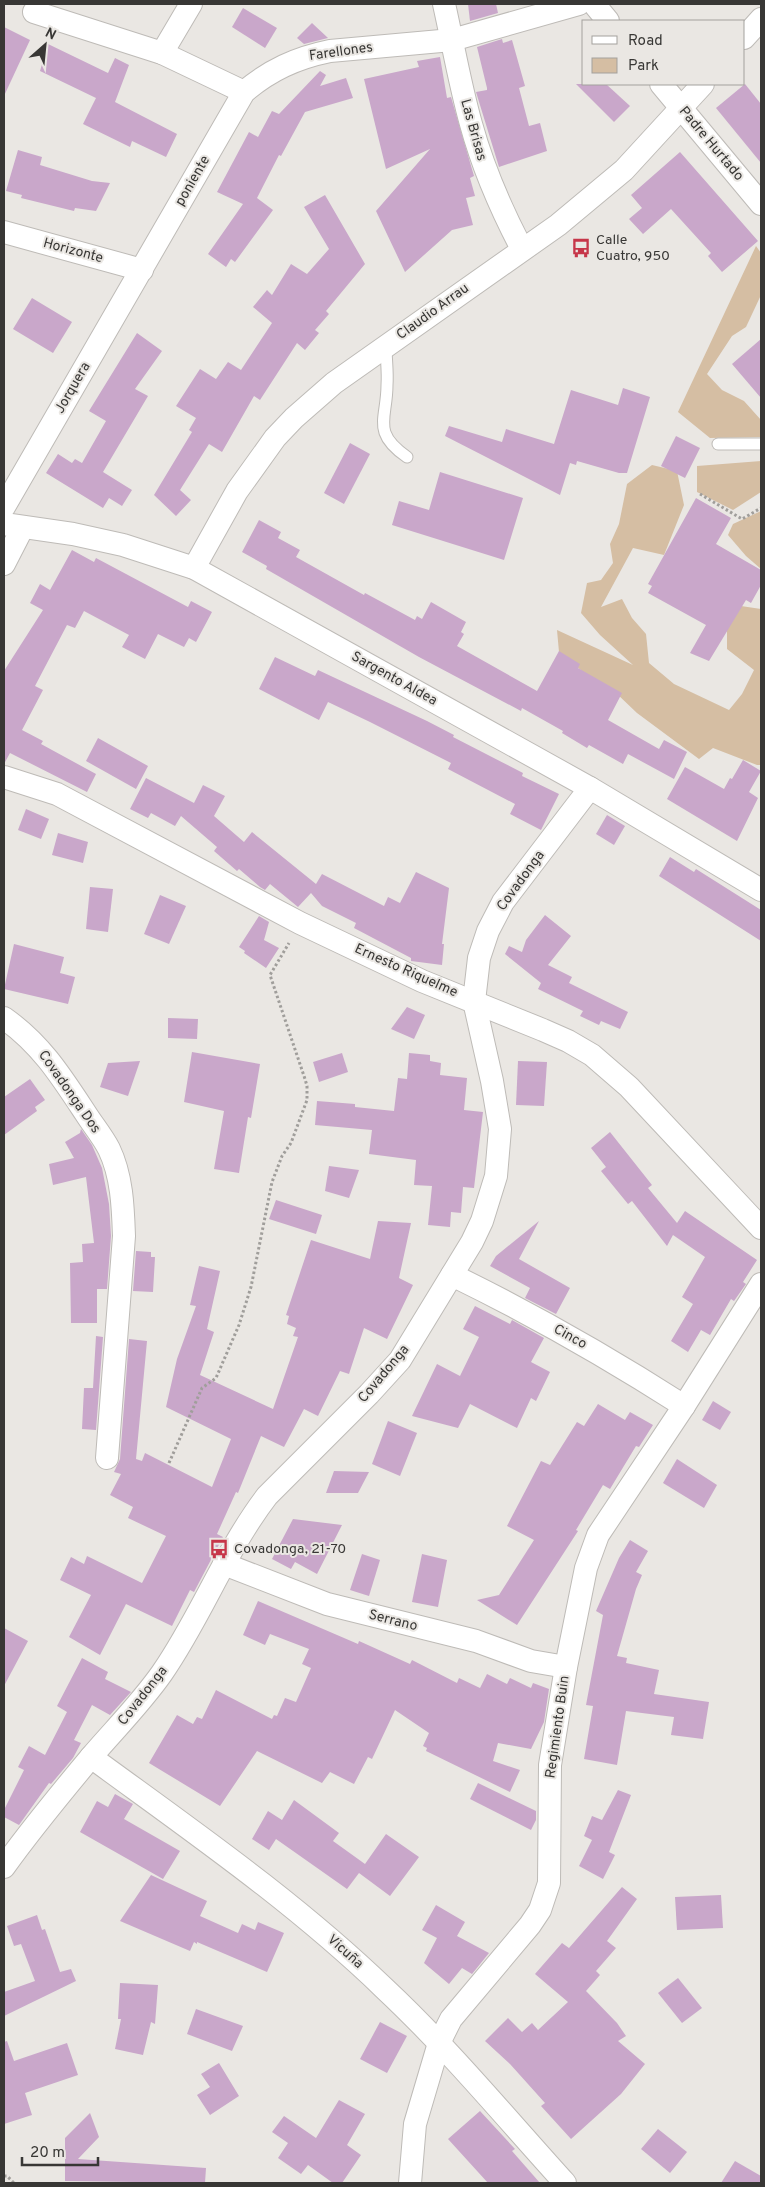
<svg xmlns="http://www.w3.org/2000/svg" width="765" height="2187" viewBox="0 0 765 2187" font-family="Overpass,sans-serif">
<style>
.green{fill:#d5bea3}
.building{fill:#c9a7ca}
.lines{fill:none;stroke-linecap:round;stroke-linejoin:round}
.service-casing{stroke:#bebbb7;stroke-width:13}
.minor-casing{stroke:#bebbb7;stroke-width:24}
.path{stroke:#a09e9b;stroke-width:3;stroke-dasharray:2.5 2.5;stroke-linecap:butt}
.service{stroke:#fff;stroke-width:11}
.minor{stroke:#fff;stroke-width:22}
.labels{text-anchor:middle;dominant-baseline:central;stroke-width:4;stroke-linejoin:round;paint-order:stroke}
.street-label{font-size:14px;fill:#383735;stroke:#eae7e3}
.poi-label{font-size:14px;fill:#383735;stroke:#eae7e3;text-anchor:start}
</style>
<rect width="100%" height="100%" fill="#eae7e3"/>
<g class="green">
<path d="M756 246 761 253V295L746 327 732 336 707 374 722 390 744 401 761 420V437L710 438 678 412Z"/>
<path d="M761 461V492L733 510 697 492V466Z"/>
<path d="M652 465 677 471 684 505 664 555 633 548 601 607 622 599 632 618 646 634 649 663 674 684 729 710 742 694 754 670 727 649V619L741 606 761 609V765H757L713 748 699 759 637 713 615 692 588 676 559 652 557 630 633 665 600 635 581 613 587 583 601 580 613 563 610 544 619 524 627 484Z"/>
<path d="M761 511V569L746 556 728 535 733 524Z"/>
</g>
<g class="building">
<path d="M468 4H496L498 13 470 21Z"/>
<path d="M243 8 277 28 265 48 232 27Z"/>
<path d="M312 23 328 38 304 44 297 38Z"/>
<path d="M4 27 30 40 4 96Z"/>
<path d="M502 39 503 43 512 40 525 86 519 88 529 126 540 123 547 151 499 167 476 92 487 90V88L477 47Z"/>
<path d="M48 44 108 73 115 58 129 65 115 102 177 134 166 157 132 141 130 147 83 124 96 98 40 71Z"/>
<path d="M440 57 447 98 451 97 474 176 470 178 475 196 466 198 473 225 452 230 405 272 376 211 430 149 386 169 364 79 419 67 417 61Z"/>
<path d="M320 71 326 75 320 86 346 78 353 98 305 112 281 156 279 155 257 198 273 210 235 262 231 259 226 267 208 254 243 204 217 192 249 132 258 137 272 111 279 114Z"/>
<path d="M576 84H606L630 106 614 122Z"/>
<path d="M745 84 761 104V163L716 108Z"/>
<path d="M18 150 42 157 40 165 92 181 110 183 96 211 75 208 74 211 21 198 22 195 6 191Z"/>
<path d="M680 152 758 241 722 272 708 256 711 253 671 209 643 234 629 219 642 208 631 195Z"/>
<path d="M325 195 365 264 326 311 329 314 315 330 319 333 305 350 297 343 260 400 254 396 222 452 209 444 180 490 191 500 176 516 154 495 192 432 189 430 196 418 176 406 200 369 216 379 228 362 241 370 272 323 253 307 267 290 272 295 291 264 307 274 329 249 304 207Z"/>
<path d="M32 298 72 322 53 353 13 329Z"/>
<path d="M137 333 162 351 135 389 148 396 103 472 132 490 122 506 109 498 103 508 46 473 58 454 72 463 75 459 82 463 106 421 89 411Z"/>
<path d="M761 339V398L732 364Z"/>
<path d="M623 388 650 397 627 473H619L577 461 576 465 570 463 560 495 445 436 449 426 502 442 506 429 554 444 571 390 618 405Z"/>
<path d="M676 436 700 448 685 478 661 466Z"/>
<path d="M350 443 370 454 344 504 324 493Z"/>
<path d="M440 472 523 498 504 560 392 525 399 501 429 510Z"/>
<path d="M696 498 731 518 716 544 761 570V585L751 603 746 600 709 661 690 653 706 625 648 593 652 586 648 584Z"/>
<path d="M259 520 281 532 278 538 300 550 296 557 364 595 365 593 415 620 417 616 422 619 431 602 466 622 461 632 464 634 457 646 537 691 559 651 580 664 578 668 622 693 608 720 659 749 664 740 687 752 674 779 628 754 623 764 589 745 587 748 562 733 563 731 522 708 521 711 419 657 266 569 267 566 242 552Z"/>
<path d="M72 550 94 562 96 558 188 607 191 601 212 612 196 642 189 638 184 647 158 634 145 659 122 647 129 635 84 611 75 628 67 625 35 686 43 690 22 730 43 741 41 744 96 774 87 792 10 753 4 764V671L43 610 30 603 40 584 50 590Z"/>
<path d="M275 657 315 676 318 670 427 721 454 735 453 737 523 773 522 776 559 794 541 830 510 814 515 804 448 769 451 763 370 722 328 702 319 720 259 689Z"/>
<path d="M98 738 148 766 136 789 86 761Z"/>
<path d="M743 760 761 771 749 792 758 798 737 841 667 799 685 767 724 789 730 778 732 779Z"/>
<path d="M146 778 194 803 203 785 225 796 214 816 244 842 252 832 316 884 322 874 384 906 388 897 400 903 416 872 449 888 442 944H444L442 965 411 961V958L354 928 356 923 322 906 311 893 298 907 270 884 265 890 260 887 239 869 237 871 214 851 217 847 181 816 175 826 151 813 148 818 130 809Z"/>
<path d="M26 809 49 819 41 839 18 830Z"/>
<path d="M607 815 625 826 614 845 596 834Z"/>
<path d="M58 833 88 842 83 863 52 855Z"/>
<path d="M670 857 694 872 696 869 761 910V941L659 876Z"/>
<path d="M90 887 113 889 108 932 86 929Z"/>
<path d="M160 895 186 906 169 944 144 934Z"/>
<path d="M545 915 571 936 548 965 572 977 569 983 628 1012 620 1029 601 1021 599 1025 580 1016 583 1011 538 989 541 983 505 954 509 946 522 952 526 940Z"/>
<path d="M259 916 269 922 264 940 279 948 266 968 244 953 245 951 239 947Z"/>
<path d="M14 944 64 957 60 973 75 977 68 1004 4 989Z"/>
<path d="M407 1007 425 1015 414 1039 391 1029Z"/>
<path d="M168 1018 198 1019 197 1039 168 1038Z"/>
<path d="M192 1052 260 1064 251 1118 248 1117 239 1173 214 1169 224 1111 184 1102Z"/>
<path d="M342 1053 348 1072 319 1082 313 1062Z"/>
<path d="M409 1053 430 1055V1061L441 1063 440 1075 467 1078 464 1110 483 1112 474 1188 463 1187 461 1213 451 1212 450 1227 428 1225 432 1186 414 1185 416 1160 369 1154 372 1130 315 1125 317 1101 355 1104V1107L394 1111 398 1078 407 1079Z"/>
<path d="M140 1061 128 1096 100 1087 108 1063Z"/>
<path d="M518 1061 547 1062 544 1106 516 1105Z"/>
<path d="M30 1079 45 1100 35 1107 37 1111 4 1135V1097Z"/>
<path d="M81 1129 92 1145 102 1168 109 1204 111 1236 107 1289H97V1323H71L70 1263 83 1262 82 1244 94 1243 86 1177 53 1185 49 1164 74 1158 65 1142 80 1133Z"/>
<path d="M610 1132 652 1185 648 1188 677 1223 685 1211 757 1260 743 1282 746 1284 734 1301 731 1299 710 1335 701 1330 688 1352 671 1341 693 1304 682 1297 705 1257 673 1235 667 1246 632 1201 628 1204 601 1171 606 1167 591 1148Z"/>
<path d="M329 1166 359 1170 349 1198 325 1191Z"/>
<path d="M276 1200 322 1215 316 1234 269 1219Z"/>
<path d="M378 1221 411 1223 399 1278 413 1285 387 1339 364 1328 349 1374 340 1371 318 1416 304 1409 284 1447 261 1436 238 1493 236 1492 217 1534 223 1537 194 1592 190 1590 172 1626 126 1604 100 1655 69 1637 91 1595 60 1580 71 1557 84 1564 87 1556 142 1583 166 1536 128 1518 133 1507 110 1495 121 1474 114 1472 120 1459 129 1339 147 1341 136 1459 142 1461 145 1453 212 1487 231 1439 166 1407 177 1359 196 1306 190 1305 199 1266 220 1271 207 1329 214 1332 200 1375 273 1409 298 1337 293 1336 296 1328 287 1324 289 1316 286 1315 311 1240 370 1259Z"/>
<path d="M539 1221 519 1259 570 1288 556 1314 525 1298 530 1288 490 1266 496 1256Z"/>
<path d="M136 1251 151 1252V1257H155L153 1292 133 1291Z"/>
<path d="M475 1306 510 1324 512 1320 544 1338 531 1362 550 1372 536 1401 531 1398 517 1428 470 1404 458 1428 412 1416 437 1364 460 1376 479 1337 463 1329Z"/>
<path d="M96 1336 103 1337 96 1430 82 1429 84 1388H93Z"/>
<path d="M713 1401 731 1412 720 1430 702 1420Z"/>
<path d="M598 1404 625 1420 630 1412 653 1425 639 1447 636 1446 610 1489 603 1485 576 1530 578 1531 517 1625 477 1600 499 1595 534 1540 507 1526 541 1461 550 1465 577 1422 584 1426Z"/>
<path d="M388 1421 417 1433 400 1476 372 1464Z"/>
<path d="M677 1459 717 1485 704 1508 663 1483Z"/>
<path d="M334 1471 369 1472 358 1493H326Z"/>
<path d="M293 1519 342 1525 317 1574 295 1562 291 1569 272 1559Z"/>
<path d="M630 1540 648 1551 636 1572 642 1575 636 1589 617 1656 627 1658 626 1663 659 1670 654 1694 709 1702 703 1739 671 1735 674 1717 626 1711 617 1765 584 1759 593 1706 586 1705 603 1615 596 1611 619 1558Z"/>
<path d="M362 1554 380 1560 369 1596 350 1590Z"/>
<path d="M422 1554 447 1560 438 1607 412 1602Z"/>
<path d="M258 1601 358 1644 359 1641 410 1664 412 1660 457 1683 459 1678 480 1688 487 1674 507 1684 510 1678 531 1688 533 1683 549 1689 544 1722 531 1749 498 1743 493 1761 520 1770 510 1792 426 1751 427 1748 423 1746 429 1733 395 1710 372 1759 368 1757 354 1784 330 1772 322 1783 257 1751 220 1806 149 1763 177 1715 193 1724 197 1717 202 1719 216 1690 272 1719 274 1715 277 1716 285 1698 296 1702 311 1668 302 1664 309 1649 270 1634 265 1645 243 1635Z"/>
<path d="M4 1628 28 1641 4 1686Z"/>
<path d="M82 1658 108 1672 105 1679 131 1692 110 1715 92 1705 74 1740 81 1743 73 1758 51 1784 49 1783 19 1825 4 1817V1810L24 1770 18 1767 29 1746 45 1755 67 1712 57 1706Z"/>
<path d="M478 1783 536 1811V1820L531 1830 470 1799Z"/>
<path d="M618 1790 631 1795 609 1852 615 1855 603 1879 579 1866 592 1840 584 1836 592 1816 602 1820Z"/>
<path d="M115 1794 133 1804 124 1819 180 1851 163 1879 80 1832 97 1801 108 1807Z"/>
<path d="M294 1800 339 1833 333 1841 365 1864 386 1834 419 1857 390 1896 359 1873 347 1889 276 1839 269 1850 252 1839 268 1811 282 1820Z"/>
<path d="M151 1875 207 1901 200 1916 238 1933 242 1924 255 1930 258 1922 284 1933 267 1972 197 1942V1944L194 1942 190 1951 120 1921Z"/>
<path d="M622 1887 637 1899 607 1941 616 1948 596 1971 600 1975 586 1991 617 2023 626 2036 618 2041 645 2064 621 2094 571 2139 541 2106 545 2103 510 2064 485 2041 508 2018 522 2032 532 2023 538 2030 568 2002 535 1974 562 1943 569 1948Z"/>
<path d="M721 1895 723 1928 677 1930 675 1897Z"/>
<path d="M436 1905 465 1922 457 1936 489 1953 472 1974 462 1968 449 1984 424 1963 437 1938 422 1930Z"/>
<path d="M37 1915 42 1930 45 1929 60 1972 71 1969 76 1981 4 2016V1992L35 1981 21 1944 14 1946 7 1926Z"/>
<path d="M678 1978 702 2008 682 2023 658 1993Z"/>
<path d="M120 1983 158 1985 155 2024 151 2022 143 2055 115 2049 121 2019H118Z"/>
<path d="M196 2009 243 2026 232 2051 187 2034Z"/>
<path d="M380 2022 407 2036 387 2073 360 2059Z"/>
<path d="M7 2041 14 2061 67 2043 78 2075 25 2093 32 2115 4 2124V2042Z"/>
<path d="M219 2063 239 2096 210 2115 197 2095 210 2087 201 2074Z"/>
<path d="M339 2100 365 2114 347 2145 361 2155 342 2183H333L308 2165 301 2174 278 2158 288 2143 272 2132 284 2116 316 2138Z"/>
<path d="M480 2111 515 2149 512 2151 540 2183H488L448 2139Z"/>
<path d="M90 2113 99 2137 78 2159 206 2168 205 2183 65 2181V2138Z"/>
<path d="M658 2129 687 2152 670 2173 641 2149Z"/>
<path d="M735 2161 761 2176V2183H721Z"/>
</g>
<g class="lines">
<defs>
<g id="service">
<path d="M386 346C386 359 388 372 387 385 387 419 371 432 407 457"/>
<path d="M718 444H761"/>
</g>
<g id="minor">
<path d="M444 4C453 44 460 85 471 124 483 168 501 209 522 249"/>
<path d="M594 4 608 21"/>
<path d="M34 12 162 53 244 92"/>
<path d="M744 38 761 19"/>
<path d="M162 53 191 4"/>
<path d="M661 84 761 204"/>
<path d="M4 232 142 270"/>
<path d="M4 507 244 92C270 70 296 58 330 51L452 40 579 4"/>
<path d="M4 524 73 534 123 545 194 568 590 788 761 890"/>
<path d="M4 564 23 527"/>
<path d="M194 568 237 491 275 438 294 418 334 383 558 225 624 170 703 84"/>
<path d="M4 777 57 794 300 923 422 981 543 1030 568 1041 592 1055 629 1087 761 1228"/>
<path d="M4 1018C41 1044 61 1076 86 1114 93 1125 103 1137 109 1149 122 1176 123 1207 124 1236L107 1458"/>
<path d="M452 1275C532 1314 609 1358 684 1406"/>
<path d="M224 1564 327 1604 476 1641 531 1661 566 1667"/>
<path d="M91 1757C192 1831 295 1902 385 1989 449 2049 506 2118 565 2183"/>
<path d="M4 1867C31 1829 61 1793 91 1757 115 1729 141 1703 162 1673 201 1617 225 1551 267 1496L369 1394 400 1360 472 1242 482 1221 496 1176 500 1129 492 1081 474 1001 479 958 488 931 503 902 590 788"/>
<path d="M410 2183 415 2124 439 2043 451 2019 530 1925 540 1910 549 1883 550 1765 566 1667 586 1568 598 1535 684 1406 761 1284"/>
</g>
</defs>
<use href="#service" class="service-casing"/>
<use href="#minor" class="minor-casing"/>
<g class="path">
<path d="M700 494 742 519 761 508"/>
<path d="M169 1463 202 1388 216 1378 239 1325 251 1287 272 1182 282 1156 291 1143 307 1100V1086L305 1079 270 975 289 943"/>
<path d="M4 2176H7L14 2183"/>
</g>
<use href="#service" class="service"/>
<use href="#minor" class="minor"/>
</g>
<defs>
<symbol id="bus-bare" viewBox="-9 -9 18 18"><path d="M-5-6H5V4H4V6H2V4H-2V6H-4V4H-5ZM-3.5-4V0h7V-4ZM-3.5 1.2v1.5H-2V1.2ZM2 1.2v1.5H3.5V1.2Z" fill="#c63649" stroke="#eae7e3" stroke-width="2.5" paint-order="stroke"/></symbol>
</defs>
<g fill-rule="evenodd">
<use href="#bus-bare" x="567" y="234" width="28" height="28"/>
<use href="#bus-bare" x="205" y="1535" width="28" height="28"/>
</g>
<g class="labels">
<g class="street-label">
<text transform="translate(341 52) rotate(-8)">Farellones</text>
<text transform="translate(473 130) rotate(74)">Las Brisas</text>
<text transform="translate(711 144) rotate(50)">Padre Hurtado</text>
<text transform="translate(193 181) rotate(-60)">poniente</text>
<text transform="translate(73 251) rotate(15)">Horizonte</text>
<text transform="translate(433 312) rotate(-36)">Claudio Arrau</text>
<text transform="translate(73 388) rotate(-60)">Jorquera</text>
<text transform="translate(394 679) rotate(29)">Sargento Aldea</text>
<text transform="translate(521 881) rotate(-54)">Covadonga</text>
<text transform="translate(406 971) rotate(24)">Ernesto Riquelme</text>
<text transform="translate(69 1092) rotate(55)">Covadonga Dos</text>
<text transform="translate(570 1337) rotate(29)">Cinco</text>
<text transform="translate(384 1374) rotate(-50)">Covadonga</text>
<text transform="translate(393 1621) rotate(14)">Serrano</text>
<text transform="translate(143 1696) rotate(-52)">Covadonga</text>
<text transform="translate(558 1727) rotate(-82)">Regimiento Buin</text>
<text transform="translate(345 1952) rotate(42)">Vicuña</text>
</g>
<g class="poi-label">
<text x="596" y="240">Calle<tspan x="596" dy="16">Cuatro, 950</tspan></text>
<text x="234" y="1549">Covadonga, 21-70</text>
</g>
</g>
<rect width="765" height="2187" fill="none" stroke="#383735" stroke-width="10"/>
<rect x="582" y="20" width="162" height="65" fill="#eae7e3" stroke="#a3a19d"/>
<rect x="592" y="36" width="25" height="8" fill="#ffffff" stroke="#a3a19d"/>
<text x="628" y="45" font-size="15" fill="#383735">Road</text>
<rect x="592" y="58" width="25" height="15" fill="#d5bea3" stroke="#a3a19d"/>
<text x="628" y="70" font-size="15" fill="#383735">Park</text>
<g transform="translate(45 45) rotate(27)" stroke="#eae7e3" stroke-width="4" paint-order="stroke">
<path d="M0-4L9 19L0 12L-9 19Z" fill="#383735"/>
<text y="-8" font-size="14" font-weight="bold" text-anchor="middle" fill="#383735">N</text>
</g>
<path d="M22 2157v8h76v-8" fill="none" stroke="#383735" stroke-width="2.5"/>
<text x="30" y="2157" font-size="15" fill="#383735" stroke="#eae7e3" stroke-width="4" paint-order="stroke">20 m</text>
</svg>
